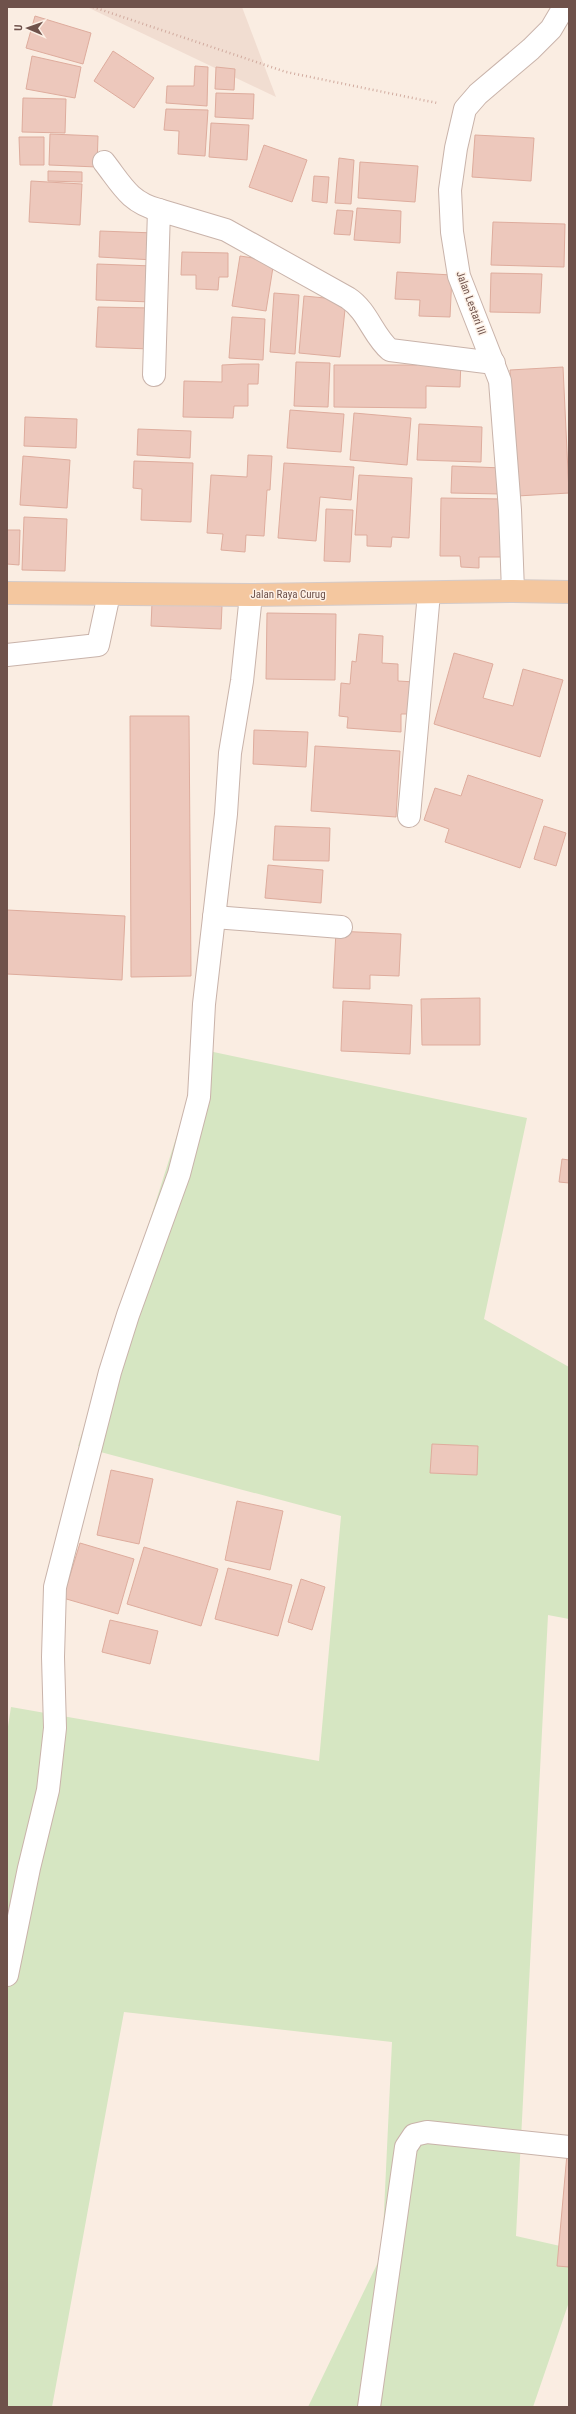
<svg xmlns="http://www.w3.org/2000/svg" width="576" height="2414" viewBox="0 0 576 2414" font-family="'Roboto Condensed',sans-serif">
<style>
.residential{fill:#f1ddd1}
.green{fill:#d6e6c2}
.building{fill:#edc8bc;stroke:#deac9d}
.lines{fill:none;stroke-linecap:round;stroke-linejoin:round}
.minor-casing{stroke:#c9b3aa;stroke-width:24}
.major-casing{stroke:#d4cbc9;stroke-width:24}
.path{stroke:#d1ab9f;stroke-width:2.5;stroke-dasharray:1 3;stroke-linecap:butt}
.minor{stroke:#fff;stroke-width:22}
.major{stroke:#f4c79f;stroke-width:22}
.labels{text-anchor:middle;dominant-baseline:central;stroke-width:3;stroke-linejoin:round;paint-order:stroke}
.street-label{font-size:11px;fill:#6f524b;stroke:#fdf1e7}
</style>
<rect width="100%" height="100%" fill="#faede2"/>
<path class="residential" d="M87 7H242L276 97Z"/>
<path class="green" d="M204 1050 527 1118 484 1319 569 1367V1619L548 1615 516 2236 569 2248V2302L533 2407H308L382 2254 392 2042 124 2012 52 2407H7V1733L11 1707 319 1761 341 1516 78 1446Z"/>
<g class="building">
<path d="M35 16 91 33 83 64 26 48Z"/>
<path d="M113 51 154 78 134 108 94 81Z"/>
<path d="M32 56 81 67 75 98 26 89Z"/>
<path d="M195 66 208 67 207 106 166 103 167 86H194Z"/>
<path d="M216 67 235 69 234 90 215 89Z"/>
<path d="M216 93 254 94 253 119 215 117Z"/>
<path d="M23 98 66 99 65 133 22 132Z"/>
<path d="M166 109 208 110 205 156 178 154 179 131 164 130Z"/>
<path d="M211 123 249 125 247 160 209 157Z"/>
<path d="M50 134 98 136 97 167 49 165Z"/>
<path d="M475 135 534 138 531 181 472 177Z"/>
<path d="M19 137H44V165H20Z"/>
<path d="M264 145 307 160 292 202 249 187Z"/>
<path d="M339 158 354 160 351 204 335 203Z"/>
<path d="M360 162 418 166 415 202 358 198Z"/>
<path d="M48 171 82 172V182L48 181Z"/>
<path d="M314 176 329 177 327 203 312 201Z"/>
<path d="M31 181 82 184 80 225 29 222Z"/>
<path d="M357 208 401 211 400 243 354 240Z"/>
<path d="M337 210 353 211 350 235 334 234Z"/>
<path d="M493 222 565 224 564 267 491 265Z"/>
<path d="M100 231 155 233 154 260 99 257Z"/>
<path d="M182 252 228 253V277H219L218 290 196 289V275H181Z"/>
<path d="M240 256 274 261 266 311 232 306Z"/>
<path d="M97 264 153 266 152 302 96 300Z"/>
<path d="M397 272 452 275 450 317 419 316 420 300 395 299Z"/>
<path d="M491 273 542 274 540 313 490 312Z"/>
<path d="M274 293 299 295 295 354 270 352Z"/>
<path d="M304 296 346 300 340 357 299 353Z"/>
<path d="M98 307 151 308 150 349 96 347Z"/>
<path d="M232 317 265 319 263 360 229 358Z"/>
<path d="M417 360H461L460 387 426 386V408L334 407V365H417Z"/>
<path d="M296 362 330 363 328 407 294 406Z"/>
<path d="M242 364H259L258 384H248V406H234L233 418 183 417 184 381 222 382V365Z"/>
<path d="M563 367 569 493 517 496 510 370Z"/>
<path d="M290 410 344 414 341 452 287 448Z"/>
<path d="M354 413 411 418 407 465 350 460Z"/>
<path d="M25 417 77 419 76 448 24 446Z"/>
<path d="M419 424 482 427 481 462 417 460Z"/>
<path d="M138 429 191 431 190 458 137 455Z"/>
<path d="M248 455 272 456 270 490H267L264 536 246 535 245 552 221 550 223 534 207 533 211 475 247 477Z"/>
<path d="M23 456 70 460 67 508 20 505Z"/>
<path d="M134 461 193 463 191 522 141 520 142 489 133 488Z"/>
<path d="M284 463 354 467 351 500 320 497 316 541 278 538Z"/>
<path d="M452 466 503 468 501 494 451 493Z"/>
<path d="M359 475 412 478 409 538 392 537 391 547 367 546V535H355Z"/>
<path d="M441 498 502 499 501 557H479V568L461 567 460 556H440Z"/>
<path d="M326 509 353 510 350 562 324 561Z"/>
<path d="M24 517 67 519 65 571 22 570Z"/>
<path d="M7 530H20L19 565 7 564Z"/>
<path d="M152 603 222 606 221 629 151 626Z"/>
<path d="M267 613 336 614 335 680 266 679Z"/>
<path d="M359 634 383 636 382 663 398 664V681L415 682 414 714H401V732L347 728 348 717 339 716 341 683 350 684 352 661 356 662Z"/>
<path d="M454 653 493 664 483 698 513 706 523 669 563 680 540 757 434 724Z"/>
<path d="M130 716H189L191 976 131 977Z"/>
<path d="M254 730 308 732 306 767 253 764Z"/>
<path d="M315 746 400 751 396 817 311 811Z"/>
<path d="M468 775 543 800 520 868 445 842 449 829 424 820 435 788 461 796Z"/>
<path d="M275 826 330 828 329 861 273 860Z"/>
<path d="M544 826 566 833 556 866 534 859Z"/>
<path d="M268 865 323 870 321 903 265 898Z"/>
<path d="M7 910 125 916 122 980 7 974Z"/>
<path d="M336 931 401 934 399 976 370 975V989L333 988Z"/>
<path d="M480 998V1045H422L421 999Z"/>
<path d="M343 1001 412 1005 410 1054 341 1051Z"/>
<path d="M562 1159 569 1160V1183L559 1182Z"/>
<path d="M432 1444 478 1446 477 1475 430 1473Z"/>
<path d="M111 1470 153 1479 139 1544 97 1535Z"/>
<path d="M237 1501 283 1511 270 1570 225 1560Z"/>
<path d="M80 1543 134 1559 118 1614 63 1598Z"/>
<path d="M144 1547 218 1569 201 1626 127 1604Z"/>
<path d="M228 1568 292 1585 278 1636 215 1619Z"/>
<path d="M301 1579 325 1587 312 1630 288 1622Z"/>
<path d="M110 1620 158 1631 150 1664 102 1652Z"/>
<path d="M567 2154H569V2267L557 2266Z"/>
</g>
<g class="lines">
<defs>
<g id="minor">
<path d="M104 162C122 185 129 202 159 210"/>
<path d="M154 375 159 210 226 230 348 298C368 311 373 336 390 350L494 363"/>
<path d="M513 591 510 510 500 381 459 276 452 232 450 190 456 148 465 109 478 94 531 49 551 29 564 7"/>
<path d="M7 655 98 645 109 594"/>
<path d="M409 816 429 593"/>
<path d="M214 917 341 927"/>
<path d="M7 1975 29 1868 48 1790 55 1728 53 1657 55 1587 110 1372 128 1315 179 1174 199 1097 204 1004 226 814 230 753 242 681 251 595"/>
<path d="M369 2407 406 2147 414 2135 427 2132 569 2147"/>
</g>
<path id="major" d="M7 593 251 595 513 591 569 592"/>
</defs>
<use href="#minor" class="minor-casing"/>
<use href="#major" class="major-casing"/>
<path class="path" d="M93 7 286 72 437 103"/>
<use href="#minor" class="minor"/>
<use href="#major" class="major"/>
</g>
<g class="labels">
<g class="street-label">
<text transform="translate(471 303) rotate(70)">Jalan Lestari III</text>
<text x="288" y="594">Jalan Raya Curug</text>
</g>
</g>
<rect width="576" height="2414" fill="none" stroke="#6f524b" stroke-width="16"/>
<g transform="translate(28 28) rotate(272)" stroke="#fdf1e7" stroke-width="3" paint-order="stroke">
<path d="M0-3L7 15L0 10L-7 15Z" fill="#6f524b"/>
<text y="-6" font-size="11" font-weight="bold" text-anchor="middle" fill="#6f524b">U</text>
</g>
</svg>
